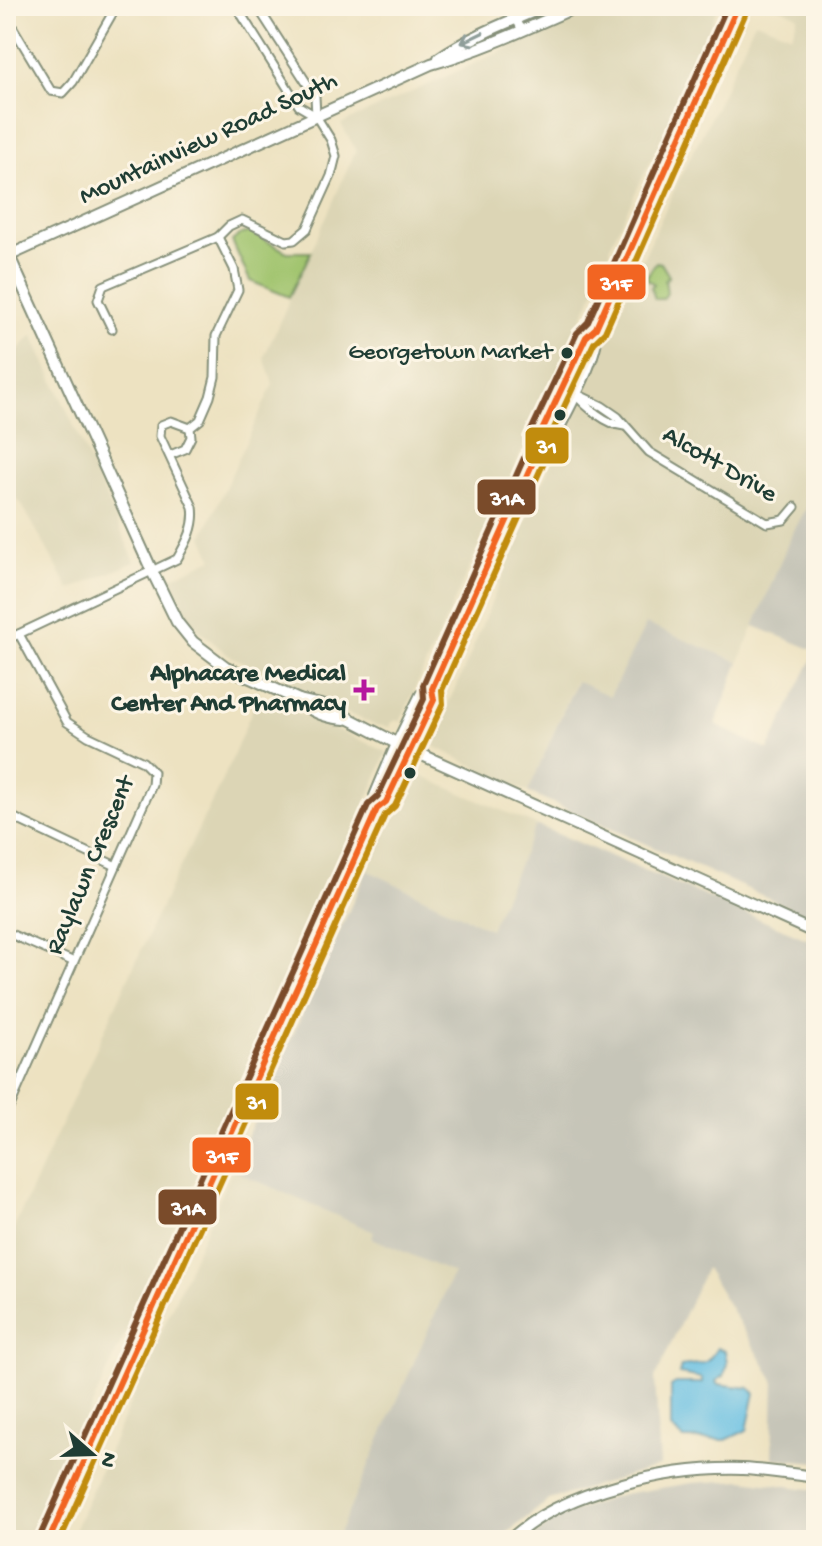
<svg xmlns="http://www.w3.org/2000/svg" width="822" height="1546" viewBox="0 0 822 1546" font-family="'Gochi Hand',sans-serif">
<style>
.built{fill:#dcd5b5}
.industrial{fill:#c6c5b8}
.green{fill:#a1c46e;stroke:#608051;stroke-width:2}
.water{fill:#66bfe3;stroke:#427e8c;stroke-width:2}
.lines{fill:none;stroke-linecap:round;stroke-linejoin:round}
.street-casing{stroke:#86907a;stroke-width:11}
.secondary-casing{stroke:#86907a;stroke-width:14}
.primary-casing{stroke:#86907a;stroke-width:16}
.street{stroke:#fff;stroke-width:7}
.secondary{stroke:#fff;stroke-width:10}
.primary{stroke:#fff;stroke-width:12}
.bus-1-casing{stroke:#fcf5e5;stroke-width:12}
.bus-2-casing{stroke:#fcf5e5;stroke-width:12}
.bus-3-casing{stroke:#fcf5e5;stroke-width:12}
.bus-1{stroke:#f26522;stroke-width:6}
.bus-2{stroke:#c18c0d;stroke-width:6}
.bus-3{stroke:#7a4b2a;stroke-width:6}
.oneway{stroke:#8f9e9a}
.bus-dot{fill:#1f3d34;stroke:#fcf5e5;stroke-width:3}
.poi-dot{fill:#b5179e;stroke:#fcf5e5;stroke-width:3}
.labels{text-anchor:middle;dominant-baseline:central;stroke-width:6;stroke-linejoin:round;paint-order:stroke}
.bus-label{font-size:24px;fill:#1f3d34;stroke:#fcf5e5;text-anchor:end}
.street-label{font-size:26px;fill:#1f3d34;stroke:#fcf5e5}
.poi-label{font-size:26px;font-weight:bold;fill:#1f3d34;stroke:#fcf5e5;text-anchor:end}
.line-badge{stroke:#fcf5e5;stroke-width:3}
.badge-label{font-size:22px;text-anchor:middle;font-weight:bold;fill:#fff}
</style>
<rect width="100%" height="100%" fill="#fcf5e5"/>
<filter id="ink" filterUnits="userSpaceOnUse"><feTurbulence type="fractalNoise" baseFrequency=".0125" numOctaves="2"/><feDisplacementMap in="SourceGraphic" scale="16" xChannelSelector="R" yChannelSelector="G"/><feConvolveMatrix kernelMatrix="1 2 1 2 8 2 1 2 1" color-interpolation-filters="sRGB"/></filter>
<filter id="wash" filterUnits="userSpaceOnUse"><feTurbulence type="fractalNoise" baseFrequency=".006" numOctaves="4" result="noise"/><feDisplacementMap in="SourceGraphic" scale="32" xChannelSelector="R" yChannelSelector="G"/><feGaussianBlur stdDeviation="1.8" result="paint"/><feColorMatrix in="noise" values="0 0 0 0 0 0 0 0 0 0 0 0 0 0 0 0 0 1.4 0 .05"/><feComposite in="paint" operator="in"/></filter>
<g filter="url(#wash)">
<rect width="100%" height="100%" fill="#ede2c1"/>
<g class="built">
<path d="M594 6H718L694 70 611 244 610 256 400 722 396 720 390 724 391 727 375 725 318 701 312 693 228 655 200 631 186 613 168 579 213 559 203 536 273 384 264 357 356 150 341 124 577 17Z"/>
<path d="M776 6H816V490L790 538 739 662 646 624 610 697 575 681 528 792 429 744 465 667 520 533 574 410 681 175 716 107 755 21 792 35 798 16Z"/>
<path d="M33 335 135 562 70 590 21 503 6 490V361Z"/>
<path d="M258 695 387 752 343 860 30 1540H6V1245L167 894 230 764Z"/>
<path d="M414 773 536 825 491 929 367 870Z"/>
<path d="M232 1170 375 1232 373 1238 453 1273 336 1540H70Z"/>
</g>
<g class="industrial">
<path d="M816 490V919L528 792 576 681 610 696 646 624 739 662 715 725 768 750 816 651 754 626 790 538Z"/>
<path d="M536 825 816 943V1462L772 1458 774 1380 706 1268 655 1378 660 1466 549 1500 498 1540H336L453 1273 372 1238 374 1232 232 1170 367 870 490 929Z"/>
<path d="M743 1480 816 1490V1540H530L558 1517 623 1494 692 1483Z"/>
</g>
<g class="green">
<path d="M250 232 287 252H311L289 297 250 281 232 241 241 234Z"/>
<path d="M656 262 661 263 669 276 665 280 667 293 663 299H655L651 287 654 284 648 280 647 276Z"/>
</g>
<path class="water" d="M717 1348 725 1351 727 1363 724 1376 716 1381 717 1384 749 1388 755 1393 747 1430 726 1440 684 1439 671 1428V1386L676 1383H702V1378L679 1374 681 1366C703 1362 704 1369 717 1348Z"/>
</g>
<g filter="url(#ink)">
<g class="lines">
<defs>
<g id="street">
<path d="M236 6 299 106 316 116"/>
<path d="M509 6 522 30"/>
<path d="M6 16 51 91 63 93 73 82 112 14V6"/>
<path d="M112 329 98 300 103 286 218 237 229 226 242 220 286 241 294 240 307 229 331 176 336 156 331 140 316 116 315 96 257 6"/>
<path d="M562 387 602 406 618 417 649 452 767 523 784 520 795 507"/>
<path d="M574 393C585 406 607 425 624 426"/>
<path d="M170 455 185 449 191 437 190 428 200 420 210 397 215 377 216 336 238 290 234 269 218 237"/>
<path d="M6 640 177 559C187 542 196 526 193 507L160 436 161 425 171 421 190 428"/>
<path d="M6 814 116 866"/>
<path d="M6 932 72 961"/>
<path d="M6 1115 152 785 153 772 143 762 88 736 67 722 19 634"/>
</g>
<g id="secondary">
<path d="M439 58C473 35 509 22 546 6"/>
<path d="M9 256 152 571 177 622 193 642 226 667 299 700 325 706 398 744 816 933"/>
<path d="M6 257 431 64C478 51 524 30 569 10L573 6"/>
<path d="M299 700C311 712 328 718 345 719"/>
<path d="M510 1540C562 1490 671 1467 742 1469 767 1470 792 1474 816 1477"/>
</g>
<g id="primary">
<path d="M538 451 549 446C562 416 598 358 596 328"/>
<path d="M377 809 376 796 398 744 422 695 432 689"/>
<path d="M49 1540 377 809 386 802 434 700 432 689 538 451 537 441 586 337 596 328 738 6"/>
</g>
</defs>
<use href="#street" class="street-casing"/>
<use href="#secondary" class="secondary-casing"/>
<use href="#primary" class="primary-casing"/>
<use href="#street" class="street"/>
<use href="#secondary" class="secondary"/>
<use href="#primary" class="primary"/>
<defs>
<path id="bus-1" d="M49 1540 377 809 386 802 434 700 432 689 538 451 537 441 586 337 596 328 738 6"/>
<path id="bus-2" d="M60 1540 385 815 395 806 443 704 442 690 547 455V443L594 343 605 332 747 10"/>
<path id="bus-3" d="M40 1536 368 805 378 796 424 699 423 685 528 449V437L577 333 588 322 727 6"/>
</defs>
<use href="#bus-1" class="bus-1-casing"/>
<use href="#bus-2" class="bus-2-casing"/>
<use href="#bus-3" class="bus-3-casing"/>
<use href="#bus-1" class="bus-1"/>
<use href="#bus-2" class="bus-2"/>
<use href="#bus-3" class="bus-3"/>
</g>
<defs><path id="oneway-shaft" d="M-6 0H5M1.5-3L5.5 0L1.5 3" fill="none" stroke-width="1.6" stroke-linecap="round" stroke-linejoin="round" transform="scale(2)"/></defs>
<use class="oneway" href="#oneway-shaft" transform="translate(472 38) rotate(154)"/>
</g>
<g class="bus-dot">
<circle cx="567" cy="353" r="7"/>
<circle cx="560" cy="415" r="7"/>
<circle cx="410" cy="773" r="7"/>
</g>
<path class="poi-dot" d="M360 678h8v8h8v8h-8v8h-8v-8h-8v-8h8z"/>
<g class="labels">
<g class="bus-label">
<text x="552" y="353">Georgetown Market</text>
</g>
<g class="street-label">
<text transform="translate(209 140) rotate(-25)">Mountainview Road South</text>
<text transform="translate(719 466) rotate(30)">Alcott Drive</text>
<text transform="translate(92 866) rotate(-67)">Raylawn Crescent</text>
</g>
<g class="poi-label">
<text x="346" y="675">Alphacare Medical<tspan x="346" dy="30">Center And Pharmacy</tspan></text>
</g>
</g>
<g class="line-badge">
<rect x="586" y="263" width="61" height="38" rx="8" fill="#f26522"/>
<rect x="524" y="426" width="46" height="39" rx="8" fill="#c18c0d"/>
<rect x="476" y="478" width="61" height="38" rx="8" fill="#7a4b2a"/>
<rect x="234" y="1082" width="46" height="39" rx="8" fill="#c18c0d"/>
<rect x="191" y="1136" width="61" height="38" rx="8" fill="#f26522"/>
<rect x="157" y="1188" width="61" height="38" rx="8" fill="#7a4b2a"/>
</g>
<g class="badge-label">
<text x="616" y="290">31F</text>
<text x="547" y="453">31</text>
<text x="507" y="505">31A</text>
<text x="257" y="1109">31</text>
<text x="222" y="1163">31F</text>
<text x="188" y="1215">31A</text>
</g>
<rect width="822" height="1546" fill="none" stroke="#fcf5e5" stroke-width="32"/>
<g transform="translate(92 1454) rotate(110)" stroke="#fcf5e5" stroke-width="6" paint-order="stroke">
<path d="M0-6L14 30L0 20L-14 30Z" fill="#1f3d34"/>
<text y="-12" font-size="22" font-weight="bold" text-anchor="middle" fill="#1f3d34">N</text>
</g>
</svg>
